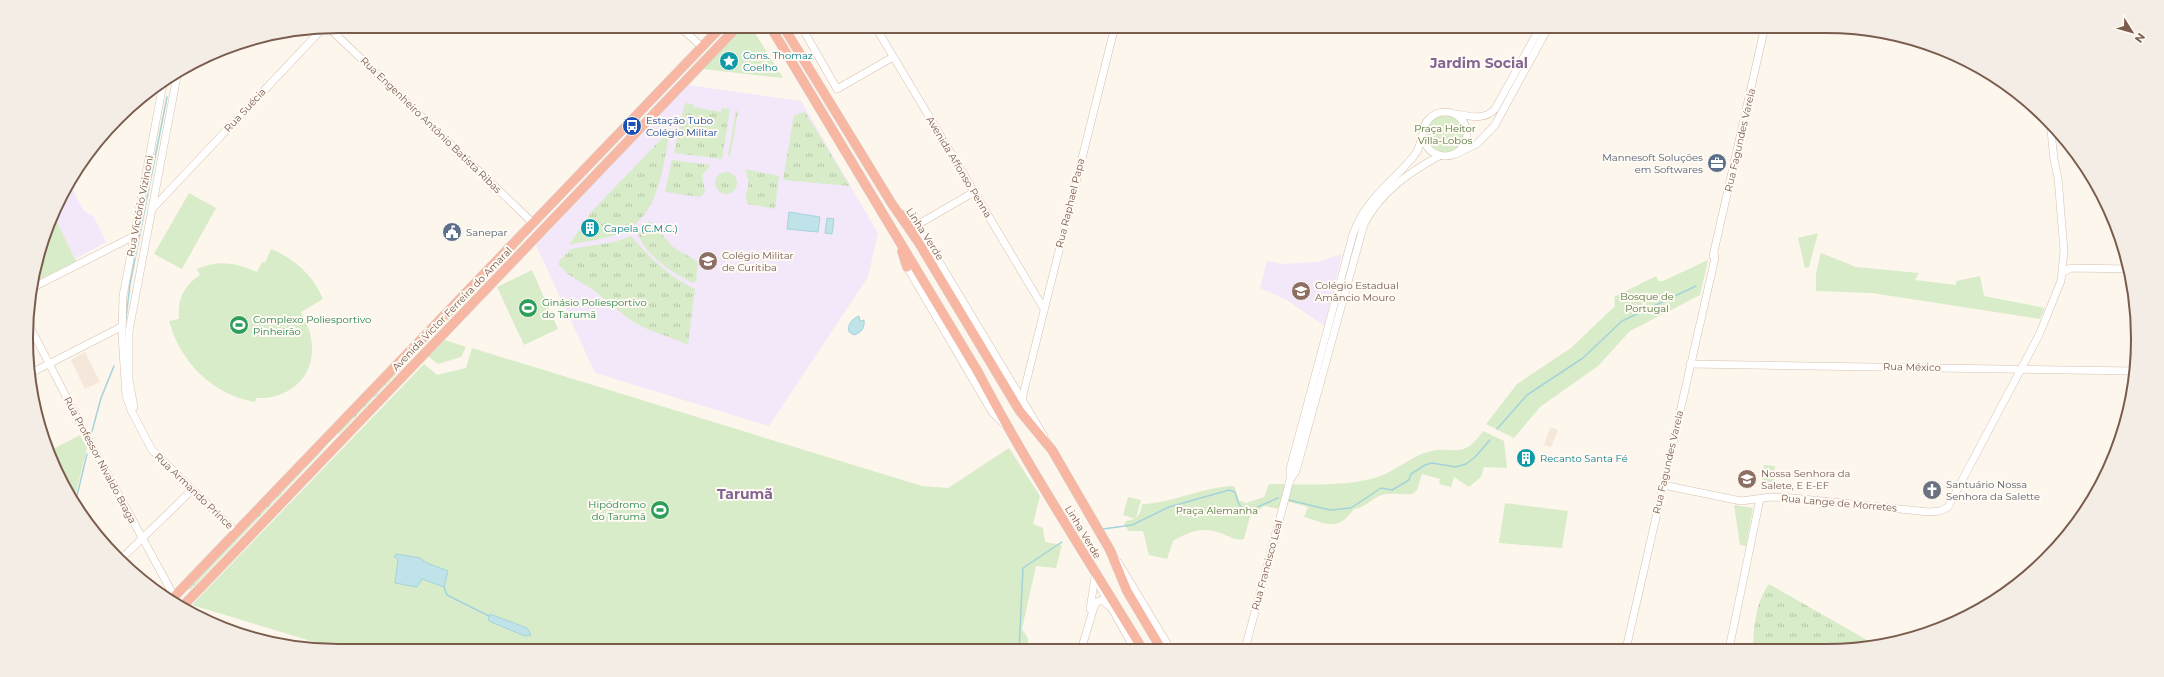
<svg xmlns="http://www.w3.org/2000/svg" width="2164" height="677" viewBox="0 0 2164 677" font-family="Montserrat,sans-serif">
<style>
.residential{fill:#f5e8da}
.education{fill:#f3e8fa}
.grass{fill:url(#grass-tufts)}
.park{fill:#d8ecc9}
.water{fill:#bfe3e8;stroke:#a5d3da}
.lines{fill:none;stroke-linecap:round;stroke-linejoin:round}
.stream{stroke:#a5d3da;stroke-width:1.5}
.secondary-casing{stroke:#d6c0b0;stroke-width:8}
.highway-casing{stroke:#dad1cd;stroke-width:10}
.secondary{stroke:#fff;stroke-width:7}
.highway{stroke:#f7b7a3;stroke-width:9}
.labels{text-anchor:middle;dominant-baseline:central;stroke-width:4;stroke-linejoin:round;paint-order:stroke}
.culture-label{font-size:10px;fill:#0d838f;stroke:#fffaf3;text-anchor:start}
.street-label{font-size:10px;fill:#7a5c4d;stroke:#fffaf3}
.transit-label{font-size:10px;fill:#164399;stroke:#fffaf3;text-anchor:start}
.park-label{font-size:10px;fill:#537a41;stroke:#fffaf3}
.service-label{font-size:10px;fill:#4e5e75;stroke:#fffaf3;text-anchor:end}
.education-label{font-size:10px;fill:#785e54;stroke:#fffaf3;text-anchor:start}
.leisure-label{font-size:10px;fill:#27864d;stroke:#fffaf3;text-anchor:start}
.worship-label{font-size:10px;fill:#5b616d;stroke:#fffaf3;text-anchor:start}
.district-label{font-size:14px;font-weight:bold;fill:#846695;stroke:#fffaf3}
.rim{fill:none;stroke:#7a5c4d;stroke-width:2}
</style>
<defs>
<pattern id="grass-tufts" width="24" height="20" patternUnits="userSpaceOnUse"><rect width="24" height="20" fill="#d8ecc9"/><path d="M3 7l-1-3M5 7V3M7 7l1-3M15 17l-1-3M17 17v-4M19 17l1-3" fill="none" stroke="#b4c2a5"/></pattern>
</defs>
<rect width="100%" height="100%" fill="#fdf6ec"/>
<g class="residential">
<path d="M85 352 100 382 85 389 71 360Z"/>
<path d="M1550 427 1558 430 1551 447 1544 445Z"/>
</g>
<g class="education">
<path d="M688 85 801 101 878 233 868 277 769 426 595 373 536 245Z"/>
<path d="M73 190 84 211 94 217 106 242 75 259 54 216 61 196Z"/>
<path d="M1342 254 1324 326 1287 300 1260 288 1267 261 1283 264 1317 262Z"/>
</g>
<g class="grass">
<path d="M686 103 693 104V107L721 112V108L730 109 722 159 674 153 684 106Z"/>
<path d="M736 110 738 112 730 157 728 155Z"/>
<path d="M805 112 850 186 783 180 794 115Z"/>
<path d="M670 130C663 165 660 215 623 232 606 239 586 241 569 245L592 211Z"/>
<path d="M672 160 711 165 702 175 705 192 700 197 665 192Z"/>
<path d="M745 169 779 176 775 209 748 204 745 197C750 186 749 180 745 169Z"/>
<circle cx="726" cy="183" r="11"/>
<path d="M650 221 673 247 698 262 696 281 693 283C672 272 644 256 637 231Z"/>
<path d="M631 236C650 258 668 276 695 289L688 345C674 338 659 334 645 328 627 320 611 304 596 292 583 281 566 278 558 262L571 249 614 242Z"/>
<path d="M522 239 523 241 339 434 336 432Z"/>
<path d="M320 447 323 450 190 590 187 587Z"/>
<path d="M1769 584 1876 645 1867 648H1753C1754 625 1755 604 1769 584Z"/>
</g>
<g class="park">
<path d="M742 26H758L755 33 783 78 702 69Z"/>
<circle cx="1445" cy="134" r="20"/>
<path d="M189 193 216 208 182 269 154 254Z"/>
<path d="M54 216 76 261 33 283Z"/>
<path d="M1818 233 1809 267 1805 268 1798 238Z"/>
<path d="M271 249C295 259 313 275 323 299L301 312C305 321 310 329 311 338 318 374 291 400 256 398L255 402C212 394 181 363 169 321L179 319C177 300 184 285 200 275L197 269C219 259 236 263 257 272L262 262 265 263Z"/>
<path d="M1821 253 1856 267 1919 273 1915 280 1956 285V281L1980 276 1984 296 2045 308 2040 319 1872 293 1816 291V273Z"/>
<path d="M1708 260 1700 295 1630 331 1598 366 1540 407 1514 438 1486 424 1517 384 1571 348 1615 306 1614 297 1656 276 1658 281H1663Z"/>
<path d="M532 270 558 329 524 345 497 287Z"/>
<path d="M445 340 466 347 461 357 438 364 428 356Z"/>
<path d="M472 348 922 486 948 488 1009 448 1040 496 1033 524 1043 528 1045 542 1062 545 1056 568 1036 566 1022 629 1028 638 1027 650 344 651 192 605 424 364 437 375 466 368Z"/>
<path d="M1483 431 1504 441 1507 468 1484 467 1481 477 1469 487 1454 477 1451 487 1439 484 1440 479 1422 474 1417 490 1412 494C1404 495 1394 493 1386 494 1373 496 1366 508 1354 509 1337 532 1328 524 1304 517L1308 507 1282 500 1279 509 1264 506 1250 517 1244 539C1236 541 1231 537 1223 534 1204 526 1190 531 1173 541L1167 559 1149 555 1143 531H1129L1124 525 1126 521 1135 519 1123 515 1128 497 1141 500 1136 518 1140 513 1142 504C1174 503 1202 487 1234 486L1239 500 1246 503 1264 497 1269 484C1303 484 1341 487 1375 478 1394 472 1409 458 1427 452 1453 444 1462 462 1483 431Z"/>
<path d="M80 435 87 448 74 501 51 450Z"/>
<path d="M1764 465 1775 466 1773 486 1762 485Z"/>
<path d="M1505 503 1568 511 1562 548 1499 543Z"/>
<path d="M1734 505 1753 508 1746 546 1740 545Z"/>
</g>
<g class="water">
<path d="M789 212 820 217 818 232 787 229Z"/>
<path d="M827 218 834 219 832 234 825 233Z"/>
<path d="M859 316 860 321 864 320C865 328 861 333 854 335L849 332C847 324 852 319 859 316Z"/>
<path d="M396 554 420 558 427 563 448 571 444 587 422 579 417 587 395 583 398 559 394 557Z"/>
<path d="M490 614 527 628 531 635 525 636 491 622 488 620Z"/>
</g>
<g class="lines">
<g class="stream">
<path d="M126 318 130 284 167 97"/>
<path d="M1497 429 1527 395 1583 358 1622 321 1696 286"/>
<path d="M91 435 101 398 114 366"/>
<path d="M1289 500 1330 510 1351 508 1381 488 1392 490 1409 480 1411 474 1425 465 1432 463 1456 467 1466 464 1475 457 1490 440"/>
<path d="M75 504 87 454"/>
<path d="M1103 529 1132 525 1169 507 1229 490 1235 492C1237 500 1239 509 1248 511L1278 498"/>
<path d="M444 587 447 595 489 616"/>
<path d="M1019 650 1023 568 1062 542"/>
</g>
<defs>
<g id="secondary">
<path d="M679 26 702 47"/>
<path d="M801 26 837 89 893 57"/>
<path d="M875 26 1044 309"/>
<path d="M328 27 533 223"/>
<path d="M163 84 123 296 122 335 126 396 131 410 152 450 236 532"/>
<circle cx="1445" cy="134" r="22"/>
<path d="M1456 114C1470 116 1484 121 1495 109L1541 26"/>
<path d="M1456 154 1478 143 1495 125 1549 26"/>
<path d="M974 192 917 225 1044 436"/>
<path d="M152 209 324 27"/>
<path d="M1713 256 1765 26"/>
<path d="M907 267 992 412 1003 423"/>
<path d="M2063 272 2071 268 2129 269"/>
<path d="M32 288 134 236"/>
<path d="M28 323 84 431 174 596"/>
<path d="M1690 364 2135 371"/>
<path d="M29 374 121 327"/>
<path d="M1022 399 1115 26"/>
<path d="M134 407 129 380V331L177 76"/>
<path d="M1290 480 1296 471 1364 224C1381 192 1408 173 1439 156"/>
<path d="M1663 485 1741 501 1771 497 1793 498 1929 512 1940 511 1948 507 2039 335 2061 281 2064 251 2058 178 2054 160 2050 121"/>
<path d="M119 561 192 490"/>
<path d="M1118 562 1171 650"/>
<path d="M1100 587 1135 650"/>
<path d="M1090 609 1095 577"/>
<path d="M1245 649 1290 480V469L1353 234C1367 197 1389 186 1413 157L1418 150 1422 136"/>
<path d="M1626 649 1715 258 1714 253"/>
<path d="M1729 649 1760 499"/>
<path d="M1081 650 1094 607 1097 602 1102 600 1109 606"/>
</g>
<g id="highway">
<path d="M770 26 978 372C1028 468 1087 557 1143 650"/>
<path d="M783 26 892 204 919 243 1019 410 1052 450 1110 550 1127 591 1162 650"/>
<path d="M902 215 917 225"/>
<path d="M902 251 907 267"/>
<path d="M170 601 722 26"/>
<path d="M182 607 738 26"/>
</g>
</defs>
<use href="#secondary" class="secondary-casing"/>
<use href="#highway" class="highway-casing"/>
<use href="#secondary" class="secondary"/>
<use href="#highway" class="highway"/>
</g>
<defs>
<symbol id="sight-disc" viewBox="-11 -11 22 22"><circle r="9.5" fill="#0f9aa8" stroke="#fffaf3"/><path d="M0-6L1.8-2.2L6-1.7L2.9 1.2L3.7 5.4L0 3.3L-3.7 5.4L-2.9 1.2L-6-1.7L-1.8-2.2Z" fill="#fff"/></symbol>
<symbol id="bus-disc" viewBox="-11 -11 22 22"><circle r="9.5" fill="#1a4fb4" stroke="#fffaf3"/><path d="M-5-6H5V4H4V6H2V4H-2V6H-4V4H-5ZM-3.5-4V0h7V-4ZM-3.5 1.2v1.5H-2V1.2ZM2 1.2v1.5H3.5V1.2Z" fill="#fff"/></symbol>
<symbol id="office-disc" viewBox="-11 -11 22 22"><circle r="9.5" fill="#5c6f8a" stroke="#fffaf3"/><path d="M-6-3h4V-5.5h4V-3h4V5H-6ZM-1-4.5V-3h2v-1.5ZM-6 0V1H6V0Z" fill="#fff"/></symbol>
<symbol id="building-disc" viewBox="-11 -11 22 22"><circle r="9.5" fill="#0f9aa8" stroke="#fffaf3"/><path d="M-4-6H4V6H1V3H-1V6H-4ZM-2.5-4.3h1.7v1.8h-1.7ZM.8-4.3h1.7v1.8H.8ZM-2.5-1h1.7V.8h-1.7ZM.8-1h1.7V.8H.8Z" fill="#fff"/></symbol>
<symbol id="civic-disc" viewBox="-11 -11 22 22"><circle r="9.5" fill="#5c6f8a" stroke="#fffaf3"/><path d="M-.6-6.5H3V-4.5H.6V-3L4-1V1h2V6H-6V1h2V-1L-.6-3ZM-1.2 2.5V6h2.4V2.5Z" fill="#fff"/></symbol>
<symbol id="school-disc" viewBox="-11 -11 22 22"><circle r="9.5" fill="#8d6e63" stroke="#fffaf3"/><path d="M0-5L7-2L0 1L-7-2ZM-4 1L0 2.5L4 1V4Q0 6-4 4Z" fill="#fff"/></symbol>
<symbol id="stadium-disc" viewBox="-11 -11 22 22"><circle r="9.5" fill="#2e9e5b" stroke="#fffaf3"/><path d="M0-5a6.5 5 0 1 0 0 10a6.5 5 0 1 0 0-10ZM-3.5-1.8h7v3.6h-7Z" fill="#fff"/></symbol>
<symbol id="church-disc" viewBox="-11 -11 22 22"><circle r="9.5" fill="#6b7280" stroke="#fffaf3"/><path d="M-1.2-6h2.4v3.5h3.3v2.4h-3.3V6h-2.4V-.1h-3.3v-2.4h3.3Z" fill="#fff"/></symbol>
</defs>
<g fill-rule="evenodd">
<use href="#sight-disc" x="718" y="50" width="22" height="22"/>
<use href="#bus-disc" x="621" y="115" width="22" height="22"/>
<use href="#office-disc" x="1706" y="152" width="22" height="22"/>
<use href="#building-disc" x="579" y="217" width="22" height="22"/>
<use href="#civic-disc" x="441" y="221" width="22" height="22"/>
<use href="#school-disc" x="697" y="250" width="22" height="22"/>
<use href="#school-disc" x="1290" y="280" width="22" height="22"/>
<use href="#stadium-disc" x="517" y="297" width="22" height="22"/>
<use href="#stadium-disc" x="228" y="314" width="22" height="22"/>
<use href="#building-disc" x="1515" y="447" width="22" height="22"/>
<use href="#school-disc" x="1736" y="468" width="22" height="22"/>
<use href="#church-disc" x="1921" y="479" width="22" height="22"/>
<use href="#stadium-disc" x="649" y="499" width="22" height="22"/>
</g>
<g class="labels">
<g class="culture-label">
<text x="743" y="55">Cons. Thomaz<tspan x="743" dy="12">Coelho</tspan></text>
<text x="604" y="228">Capela (C.M.C.)</text>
<text x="1540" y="458">Recanto Santa Fé</text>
</g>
<g class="street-label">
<text transform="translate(245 110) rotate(-47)">Rua Suécia</text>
<text transform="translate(431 125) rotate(44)">Rua Engenheiro Antônio Batista Ribas</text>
<text transform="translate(1740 140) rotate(-77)">Rua Fagundes Varela</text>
<text transform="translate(959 167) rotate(59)">Avenida Affonso Penna</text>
<text transform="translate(1070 203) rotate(-76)">Rua Raphael Papa</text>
<text transform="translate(140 206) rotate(-79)">Rua Victório Vizinoni</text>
<text transform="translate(925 234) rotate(57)">Linha Verde</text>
<text transform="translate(452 309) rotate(-46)">Avenida Victor Ferreira do Amaral</text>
<text transform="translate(1912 367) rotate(1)">Rua México</text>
<text transform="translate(100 460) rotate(62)">Rua Professor Nivaldo Braga</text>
<text transform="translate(1668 462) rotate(-77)">Rua Fagundes Varela</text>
<text transform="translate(194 491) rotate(44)">Rua Armando Prince</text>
<text transform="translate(1839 503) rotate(5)">Rua Lange de Morretes</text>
<text transform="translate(1083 532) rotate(59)">Linha Verde</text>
<text transform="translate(1267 565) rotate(-75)">Rua Francisco Leal</text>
</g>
<g class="transit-label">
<text x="646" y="120">Estação Tubo<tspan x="646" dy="12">Colégio Militar</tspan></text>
</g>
<g class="park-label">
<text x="1445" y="128">Praça Heitor<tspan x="1445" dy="12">Villa-Lobos</tspan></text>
<text x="1647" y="296">Bosque de<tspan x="1647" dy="12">Portugal</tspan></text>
<text x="1217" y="510">Praça Alemanha</text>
</g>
<g class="service-label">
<text x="1703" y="157">Mannesoft Soluções<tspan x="1703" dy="12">em Softwares</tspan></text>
<text x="466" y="232" text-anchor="start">Sanepar</text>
</g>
<g class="education-label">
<text x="722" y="255">Colégio Militar<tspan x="722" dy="12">de Curitiba</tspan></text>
<text x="1315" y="285">Colégio Estadual<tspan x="1315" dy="12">Amâncio Mouro</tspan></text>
<text x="1761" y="473">Nossa Senhora da<tspan x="1761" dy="12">Salete, E E-EF</tspan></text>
</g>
<g class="leisure-label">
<text x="542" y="302">Ginásio Poliesportivo<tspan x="542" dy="12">do Tarumã</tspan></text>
<text x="253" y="319">Complexo Poliesportivo<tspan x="253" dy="12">Pinheirão</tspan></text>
<text x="646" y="504" text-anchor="end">Hipódromo<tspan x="646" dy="12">do Tarumã</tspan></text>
</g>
<g class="worship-label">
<text x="1946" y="484">Santuário Nossa<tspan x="1946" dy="12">Senhora da Salette</tspan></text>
</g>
<g class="district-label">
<text x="1479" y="63">Jardim Social</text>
<text x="745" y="494">Tarumã</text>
</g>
</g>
<path d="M0 0H2164V677H0ZM338 33H1826A305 305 0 0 1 2131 338V339A305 305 0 0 1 1826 644H338A305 305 0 0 1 33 339V338A305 305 0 0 1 338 33Z" fill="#f4ede6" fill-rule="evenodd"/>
<path class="rim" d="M338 33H1826A305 305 0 0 1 2131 338V339A305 305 0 0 1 1826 644H338A305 305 0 0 1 33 339V338A305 305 0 0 1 338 33Z"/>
<g transform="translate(2132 32) rotate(127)" stroke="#fffaf3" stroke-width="3" paint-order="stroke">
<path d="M0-3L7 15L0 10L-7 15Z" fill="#7a5c4d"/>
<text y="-6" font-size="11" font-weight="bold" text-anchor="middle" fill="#7a5c4d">N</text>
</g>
</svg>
